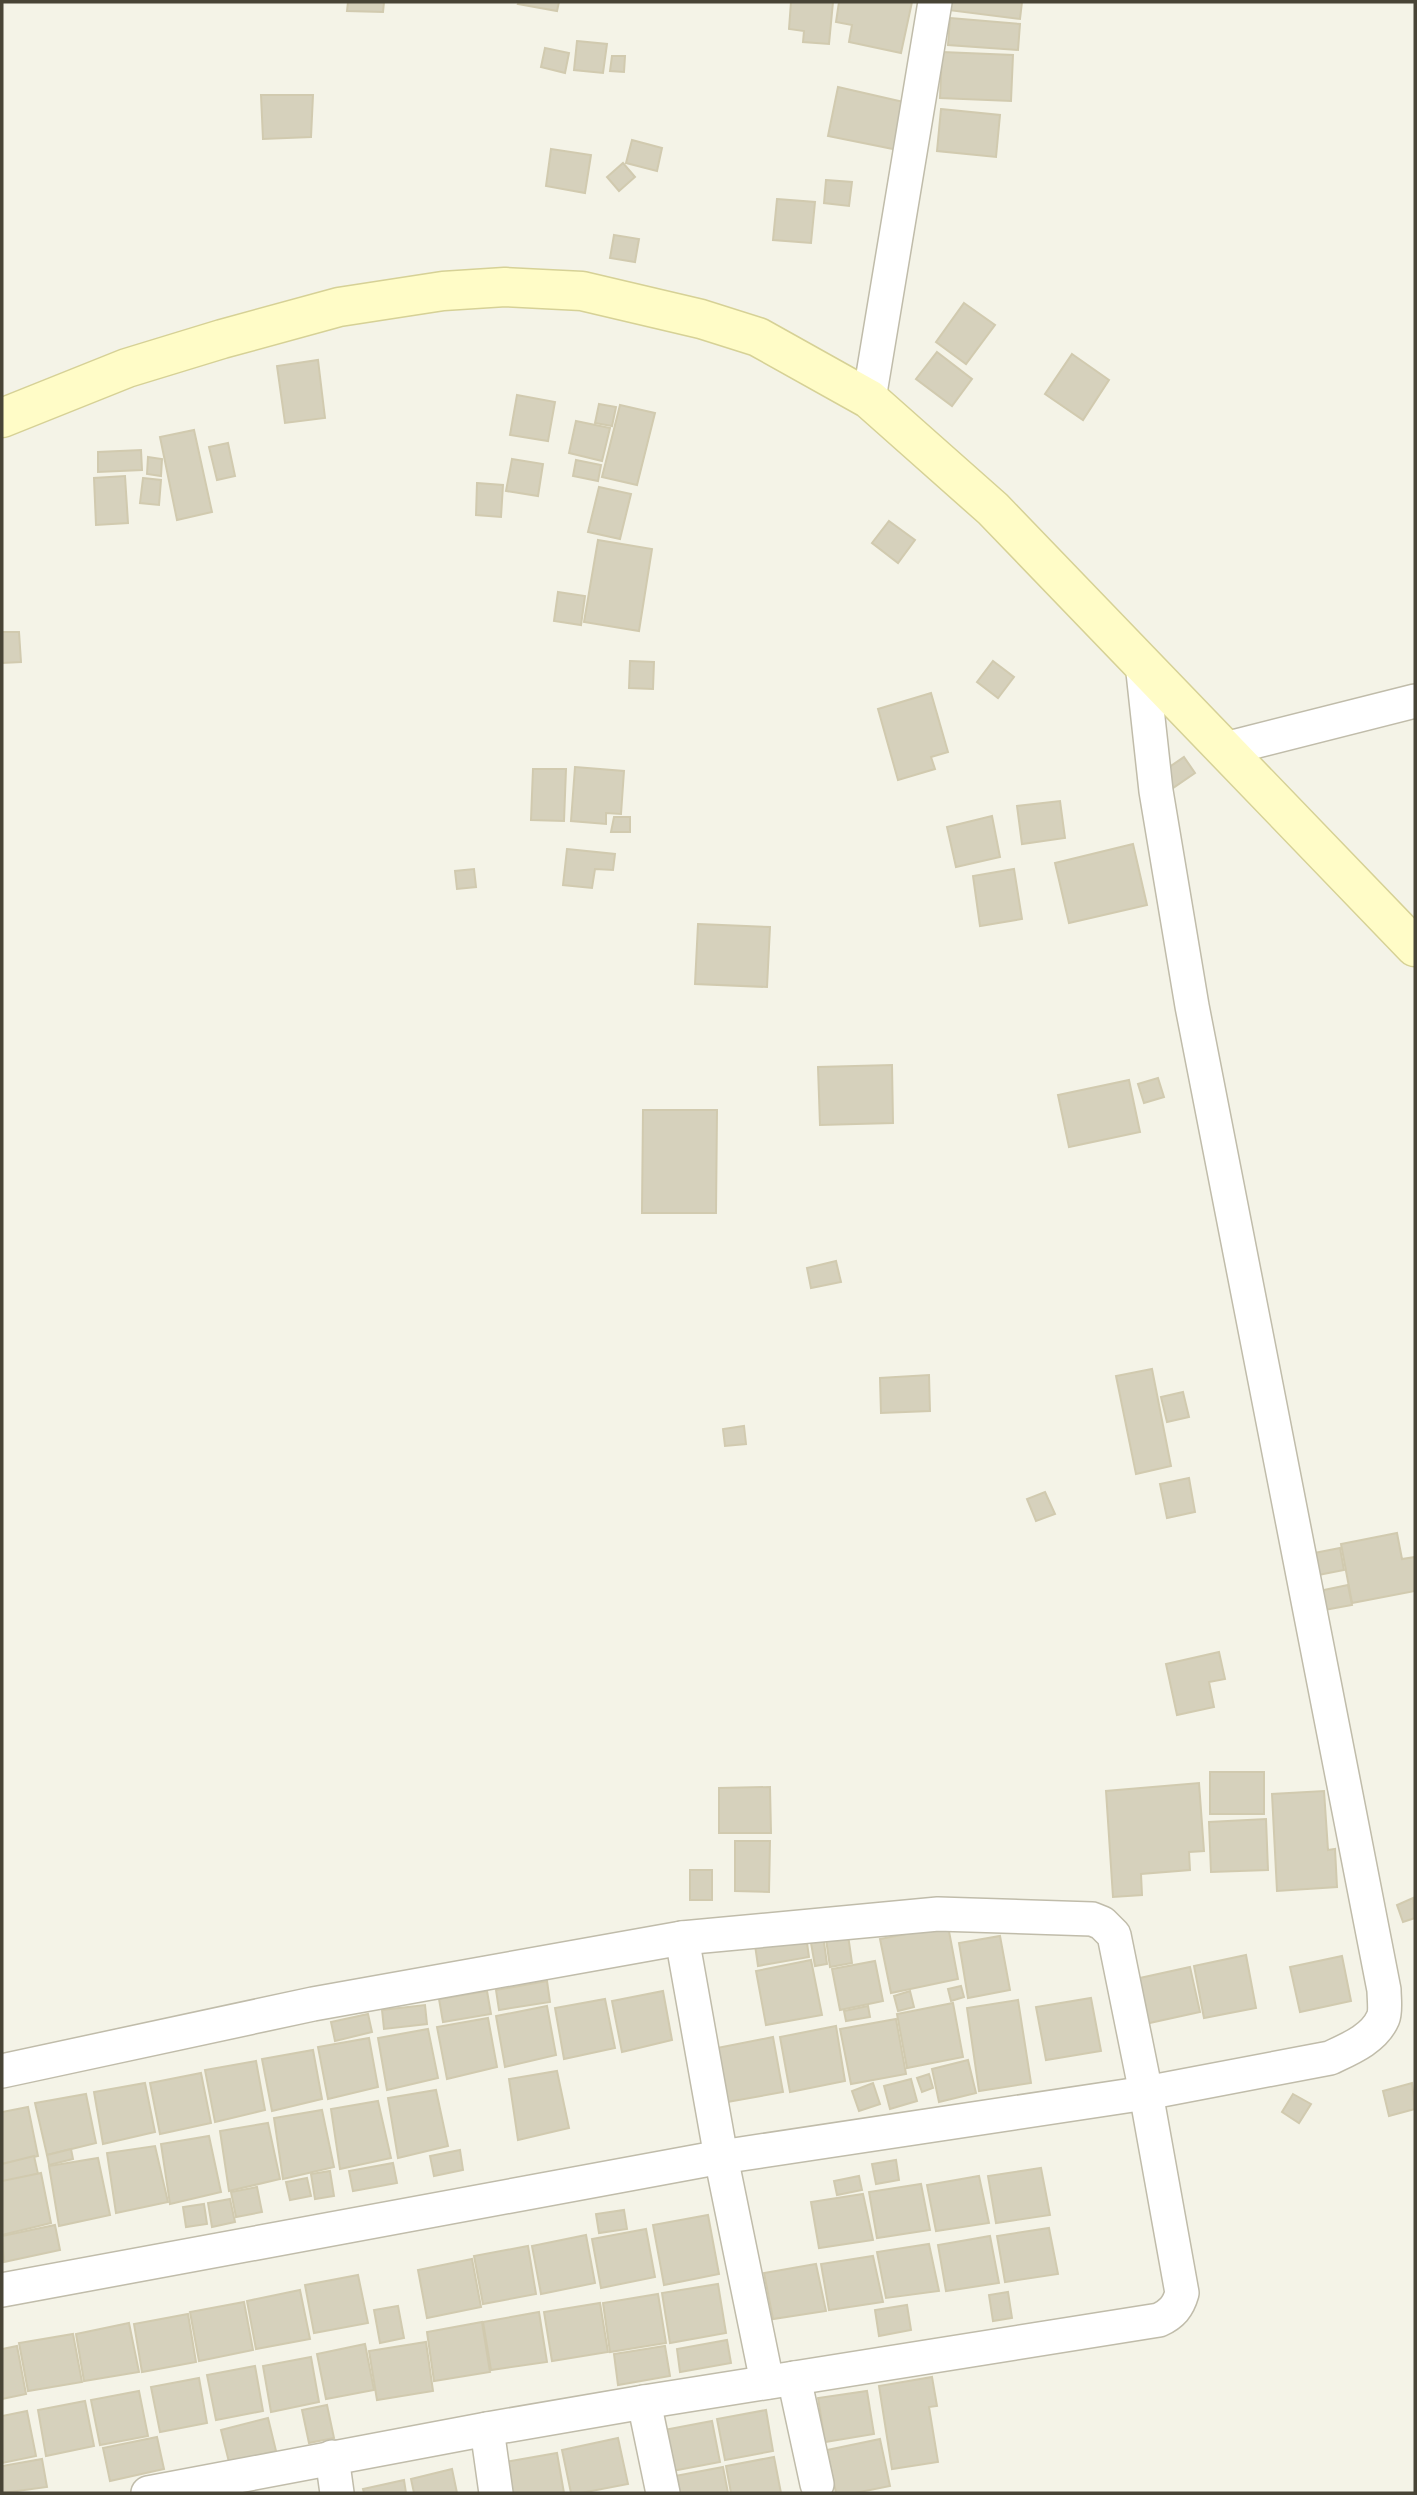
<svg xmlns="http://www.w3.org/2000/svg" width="1417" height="2495" viewBox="0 0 1417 2495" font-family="Figtree,sans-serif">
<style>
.building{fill:#d6d1bc;stroke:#d1caaf;stroke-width:2}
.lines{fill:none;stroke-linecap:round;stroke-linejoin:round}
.street-casing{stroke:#c0bcaa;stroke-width:36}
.secondary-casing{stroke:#d6d196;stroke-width:41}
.street{stroke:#fff;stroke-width:33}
.secondary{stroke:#fffcc7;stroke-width:38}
</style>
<rect width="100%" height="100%" fill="#f4f3e7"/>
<g class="building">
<path d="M348 2H384L383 12 347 11Z"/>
<path d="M519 2H559L557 11 518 4Z"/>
<path d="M791 2H833L829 44 803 42 804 31 789 29Z"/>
<path d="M839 2H912L901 53 849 42 852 25 836 22Z"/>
<path d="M941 2H1022L1020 19 940 9Z"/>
<path d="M950 18 1020 24 1018 50 948 45Z"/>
<path d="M577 41 607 44 603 73 574 70Z"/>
<path d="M545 48 569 53 565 73 541 67Z"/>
<path d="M942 52 1013 55 1011 101 940 98Z"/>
<path d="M612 56H625L624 72 610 71Z"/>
<path d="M838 87 908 103 898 150 828 136Z"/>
<path d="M261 95H313L311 137 263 139Z"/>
<path d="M941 109 1000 115 996 157 937 151Z"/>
<path d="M632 140 662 148 657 171 626 163Z"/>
<path d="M551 149 591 155 585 193 546 186Z"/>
<path d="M623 163 635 177 619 191 607 177Z"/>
<path d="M826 180 852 182 849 206 824 203Z"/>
<path d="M777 199 815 202 811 243 773 240Z"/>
<path d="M614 235 639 239 635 262 610 258Z"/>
<path d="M964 303 995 325 966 364 936 342Z"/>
<path d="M937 352 972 379 952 406 916 379Z"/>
<path d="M1072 354 1109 380 1083 420 1045 394Z"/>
<path d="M318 360 325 418 285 423 277 366Z"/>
<path d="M517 395 555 402 548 441 510 435Z"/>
<path d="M599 404 616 407 612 426 595 423Z"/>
<path d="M620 405 655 413 637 485 602 477Z"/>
<path d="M576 421 610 428 602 461 569 453Z"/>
<path d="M194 430 212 512 177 520 160 437Z"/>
<path d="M228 443 235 476 217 480 209 447Z"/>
<path d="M141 450 142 470 98 472V452Z"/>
<path d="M148 457 162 459 161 476 147 474Z"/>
<path d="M512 459 543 464 538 496 506 491Z"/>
<path d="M576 460 601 465 598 481 573 476Z"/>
<path d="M125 476 128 523 96 525 94 478Z"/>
<path d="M143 478 161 480 159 505 140 503Z"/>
<path d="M477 483 503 485 501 517 476 515Z"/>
<path d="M599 487 631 494 620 539 588 532Z"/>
<path d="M889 521 915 540 898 563 872 543Z"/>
<path d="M598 540 652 549 639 631 584 622Z"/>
<path d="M558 592 585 596 581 625 554 621Z"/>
<path d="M2 632H19L21 662 2 663Z"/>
<path d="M630 661 654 662 653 689 629 688Z"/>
<path d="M993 661 1014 677 998 698 977 682Z"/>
<path d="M931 693 948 752 931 757 935 769 898 780 878 709Z"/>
<path d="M1184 757 1195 773 1173 788 1162 772Z"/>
<path d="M575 767 624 771 621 814 606 813V824L571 821Z"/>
<path d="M533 769H566L564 821 531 820Z"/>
<path d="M1060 801 1065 838 1022 844 1017 806Z"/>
<path d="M992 816 1000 857 956 867 947 827Z"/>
<path d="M614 817H630V832H611Z"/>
<path d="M1133 844 1147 905 1069 923 1055 863Z"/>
<path d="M567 849 615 854 613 870 595 869 592 888 563 885Z"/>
<path d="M474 869 476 887 457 889 455 871Z"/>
<path d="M1014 869 1022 919 980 926 973 876Z"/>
<path d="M698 924 770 927 767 987 695 984Z"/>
<path d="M892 1065 893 1123 820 1125 818 1067Z"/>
<path d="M1158 1078 1164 1097 1144 1103 1138 1084Z"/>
<path d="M1129 1080 1140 1132 1069 1147 1058 1095Z"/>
<path d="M643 1110H717L716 1213H642Z"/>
<path d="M836 1261 841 1282 811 1288 807 1268Z"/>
<path d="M1152 1369 1171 1466 1136 1474 1116 1376Z"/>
<path d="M929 1375 930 1411 881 1413 880 1378Z"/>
<path d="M1183 1392 1189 1417 1167 1422 1161 1397Z"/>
<path d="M744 1426 746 1444 725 1446 723 1429Z"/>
<path d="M1189 1478 1195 1512 1167 1518 1160 1484Z"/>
<path d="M1045 1492 1055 1514 1036 1521 1027 1499Z"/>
<path d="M1397 1533 1402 1559 1415 1557V1591L1352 1603 1341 1544Z"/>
<path d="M1340 1548 1344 1570 1313 1576 1309 1554Z"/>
<path d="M1348 1585 1352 1605 1324 1610 1319 1591Z"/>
<path d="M1219 1652 1225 1679 1209 1682 1214 1707 1177 1715 1166 1664Z"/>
<rect x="1210" y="1772" width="54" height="42"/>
<path d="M1199 1783 1204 1851 1189 1852 1190 1870 1141 1874 1142 1895 1113 1897 1106 1791Z"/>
<path d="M770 1787 771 1833H719V1788Z"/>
<path d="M1324 1791 1328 1850 1335 1849 1337 1887 1277 1891 1272 1794Z"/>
<path d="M1266 1819 1268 1870 1211 1872 1209 1822Z"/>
<path d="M735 1841H770L769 1892 735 1891Z"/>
<rect x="690" y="1870" width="22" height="30"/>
<path d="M1413 1898 1415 1918 1403 1922 1397 1905Z"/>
<path d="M948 1926 958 1979 891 1993 880 1939Z"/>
<path d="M847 1928 852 1963 830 1967 825 1932Z"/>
<path d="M823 1935 827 1964 815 1966 810 1937Z"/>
<path d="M806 1936 809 1957 758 1966 755 1945Z"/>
<path d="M1000 1936 1010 1990 968 1998 959 1943Z"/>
<path d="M1246 1955 1256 2008 1204 2018 1194 1966Z"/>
<path d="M1342 1956 1351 2001 1300 2012 1290 1967Z"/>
<path d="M811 1960 822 2015 766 2025 756 1971Z"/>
<path d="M875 1961 883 2001 840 2010 832 1969Z"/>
<path d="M1190 1967 1200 2012 1145 2024 1135 1979Z"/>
<path d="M547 1981 550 2002 499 2010 496 1990Z"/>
<path d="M961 1986 964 1997 951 2001 948 1989Z"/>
<path d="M487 1991 491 2014 443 2022 439 1999Z"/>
<path d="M663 1991 672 2040 622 2052 612 2001Z"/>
<path d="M910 1991 914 2007 898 2011 894 1996Z"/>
<path d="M1091 1998 1101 2051 1046 2060 1036 2007Z"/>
<path d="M605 1999 615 2048 564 2059 555 2008Z"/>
<path d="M1018 2000 1031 2083 979 2091 967 2008Z"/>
<path d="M953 2003 963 2057 907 2068 897 2014Z"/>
<path d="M425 2005 427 2024 384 2029 382 2010Z"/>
<path d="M547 2006 556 2055 505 2067 496 2016Z"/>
<path d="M868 2006 870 2017 846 2021 844 2011Z"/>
<path d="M368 2014 372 2032 335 2041 331 2022Z"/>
<path d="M488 2018 497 2067 447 2079 437 2027Z"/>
<path d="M896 2019 906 2074 851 2084 840 2029Z"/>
<path d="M836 2026 845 2081 790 2092 780 2037Z"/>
<path d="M428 2029 438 2078 387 2090 378 2038Z"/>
<path d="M773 2037 783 2092 727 2102 717 2048Z"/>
<path d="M369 2038 378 2087 328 2099 318 2047Z"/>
<path d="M313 2050 322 2099 272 2111 262 2059Z"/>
<path d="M968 2060 976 2093 939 2102 932 2069Z"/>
<path d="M256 2061 265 2110 215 2122 205 2070Z"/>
<path d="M557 2071 569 2128 518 2140 509 2079Z"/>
<path d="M201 2073 211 2123 160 2134 150 2083Z"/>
<path d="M929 2074 933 2088 922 2092 917 2078Z"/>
<path d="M911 2079 917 2101 890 2109 884 2086Z"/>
<path d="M145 2083 155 2132 103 2144 94 2092Z"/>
<path d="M873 2083 880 2104 859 2111 852 2091Z"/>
<path d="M1412 2083 1415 2109 1389 2116 1383 2091Z"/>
<path d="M436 2090 448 2146 398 2158 388 2098Z"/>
<path d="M86 2094 96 2143 47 2155 35 2103Z"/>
<path d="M1293 2094 1311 2104 1299 2123 1282 2112Z"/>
<path d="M378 2101 391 2158 340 2169 331 2109Z"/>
<path d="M28 2107 38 2156 2 2164V2112Z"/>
<path d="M322 2110 334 2167 283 2179 274 2118Z"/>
<path d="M268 2123 280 2179 229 2191 220 2131Z"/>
<path d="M209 2136 221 2192 170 2204 161 2144Z"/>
<path d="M155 2146 168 2202 116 2213 107 2153Z"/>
<path d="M71 2149 73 2159 49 2165 47 2155Z"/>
<path d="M460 2150 463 2170 434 2176 430 2156Z"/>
<path d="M34 2156 38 2174 2 2182V2164Z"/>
<path d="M98 2158 110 2215 59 2226 49 2166Z"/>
<path d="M896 2160 899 2180 876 2184 872 2164Z"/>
<path d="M393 2163 397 2183 353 2191 349 2171Z"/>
<path d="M1041 2168 1050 2215 996 2223 988 2176Z"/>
<path d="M330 2171 334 2196 315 2199 311 2174Z"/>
<path d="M41 2173 51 2223 2 2235V2181Z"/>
<path d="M859 2176 862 2190 837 2195 834 2181Z"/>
<path d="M979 2176 989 2223 936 2231 927 2185Z"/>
<path d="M307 2178 311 2196 290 2200 286 2182Z"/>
<path d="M921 2184 930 2230 877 2238 869 2192Z"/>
<path d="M257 2187 262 2212 236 2217 231 2192Z"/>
<path d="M863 2194 873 2240 819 2248 811 2202Z"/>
<path d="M230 2199 235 2222 212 2227 208 2203Z"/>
<path d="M204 2204 207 2224 186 2227 183 2207Z"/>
<path d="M624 2210 627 2229 599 2233 596 2214Z"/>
<path d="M708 2215 719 2274 664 2285 653 2225Z"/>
<path d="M55 2225 60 2250 4 2262 2 2236Z"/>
<path d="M1049 2228 1058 2274 1005 2282 997 2236Z"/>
<path d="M646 2229 655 2277 601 2288 592 2239Z"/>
<path d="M586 2235 595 2283 541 2294 532 2246Z"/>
<path d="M990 2236 999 2283 946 2291 938 2245Z"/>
<path d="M929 2244 939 2291 886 2298 877 2252Z"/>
<path d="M528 2246 536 2294 483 2304 474 2256Z"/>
<path d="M873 2256 883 2302 829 2310 821 2264Z"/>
<path d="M472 2259 481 2307 427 2318 418 2270Z"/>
<path d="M816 2264 826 2311 773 2319 764 2273Z"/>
<path d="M358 2275 368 2323 314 2333 305 2285Z"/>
<path d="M718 2284 726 2333 670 2343 662 2293Z"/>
<path d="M300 2290 310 2339 256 2349 247 2301Z"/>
<path d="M1008 2292 1012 2318 993 2321 989 2295Z"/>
<path d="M658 2294 666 2343 610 2352 603 2303Z"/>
<path d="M244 2302 253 2350 199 2361 190 2312Z"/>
<path d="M600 2303 608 2352 552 2361 544 2312Z"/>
<path d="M907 2305 911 2330 879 2336 875 2310Z"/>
<path d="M398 2306 404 2338 380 2343 374 2310Z"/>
<path d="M539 2312 547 2362 491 2370 483 2322Z"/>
<path d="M188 2314 196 2362 142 2372 134 2324Z"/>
<path d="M482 2322 490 2372 434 2381 427 2332Z"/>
<path d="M129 2323 139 2372 84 2381 76 2334Z"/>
<path d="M73 2334 82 2382 28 2391 19 2343Z"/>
<path d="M727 2340 731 2363 680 2372 677 2349Z"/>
<path d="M426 2342 433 2391 377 2400 369 2351Z"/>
<path d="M365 2344 374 2390 326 2399 317 2354Z"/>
<path d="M17 2346 26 2394 2 2399V2349Z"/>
<path d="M665 2346 670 2376 618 2385 614 2354Z"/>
<path d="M311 2357 319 2402 271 2412 263 2366Z"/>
<path d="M255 2366 263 2411 216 2420 207 2375Z"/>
<path d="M932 2377 937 2406 929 2407 938 2462 892 2469 879 2386Z"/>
<path d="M199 2378 207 2423 160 2432 151 2387Z"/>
<path d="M139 2391 148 2436 100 2445 91 2400Z"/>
<path d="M867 2391 874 2434 825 2442 818 2398Z"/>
<path d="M85 2401 94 2446 46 2456 38 2410Z"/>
<path d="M327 2405 334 2438 309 2443 302 2410Z"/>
<path d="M766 2410 773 2451 725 2460 717 2419Z"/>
<path d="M27 2411 36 2456 2 2463V2416Z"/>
<path d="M268 2418 276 2451 229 2462 221 2430Z"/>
<path d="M712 2421 720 2462 672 2471 664 2430Z"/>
<path d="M157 2437 164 2469 110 2481 103 2448Z"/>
<path d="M618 2438 628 2484 581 2493H571L562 2450Z"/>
<path d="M880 2439 890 2486 855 2493H836L827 2450Z"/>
<path d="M557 2453 564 2493H511L505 2462Z"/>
<path d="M774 2457 781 2493H731L726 2466Z"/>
<path d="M42 2459 47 2487 2 2493V2466Z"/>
<path d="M723 2467 728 2493H678L675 2476Z"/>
<path d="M452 2469 457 2493H414L411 2479Z"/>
<path d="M404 2480 406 2493H364L363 2489Z"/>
</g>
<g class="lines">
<defs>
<g id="street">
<path d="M869 399 935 2"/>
<path d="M1225 749 1415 701"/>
<path d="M682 1938 721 2157 767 2382"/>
<path d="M2 2071 313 2004 682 1938 938 1914 1092 1919 1102 1923 1114 1935 1146 2093 1182 2293C1178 2307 1172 2314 1159 2320L644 2402 487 2429 148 2493"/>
<path d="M2 2290 721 2157 1146 2093 1330 2058C1349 2049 1374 2039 1383 2018 1386 2011 1384 1998 1384 1990L1192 1006 1156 791 1142 663"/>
<path d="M794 2378 817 2484"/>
<path d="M644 2402 663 2493"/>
<path d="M487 2429 496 2493"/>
<path d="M332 2457 337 2493"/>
</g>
<path id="secondary" d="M2 418 127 368 222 339 339 307 443 291 505 287 582 291 701 319 758 337 869 399 993 509 1415 947"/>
</defs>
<use href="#street" class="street-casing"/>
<use href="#secondary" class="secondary-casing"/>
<use href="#street" class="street"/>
<use href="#secondary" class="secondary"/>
</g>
<rect width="1417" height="2495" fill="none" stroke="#484436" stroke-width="7"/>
</svg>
